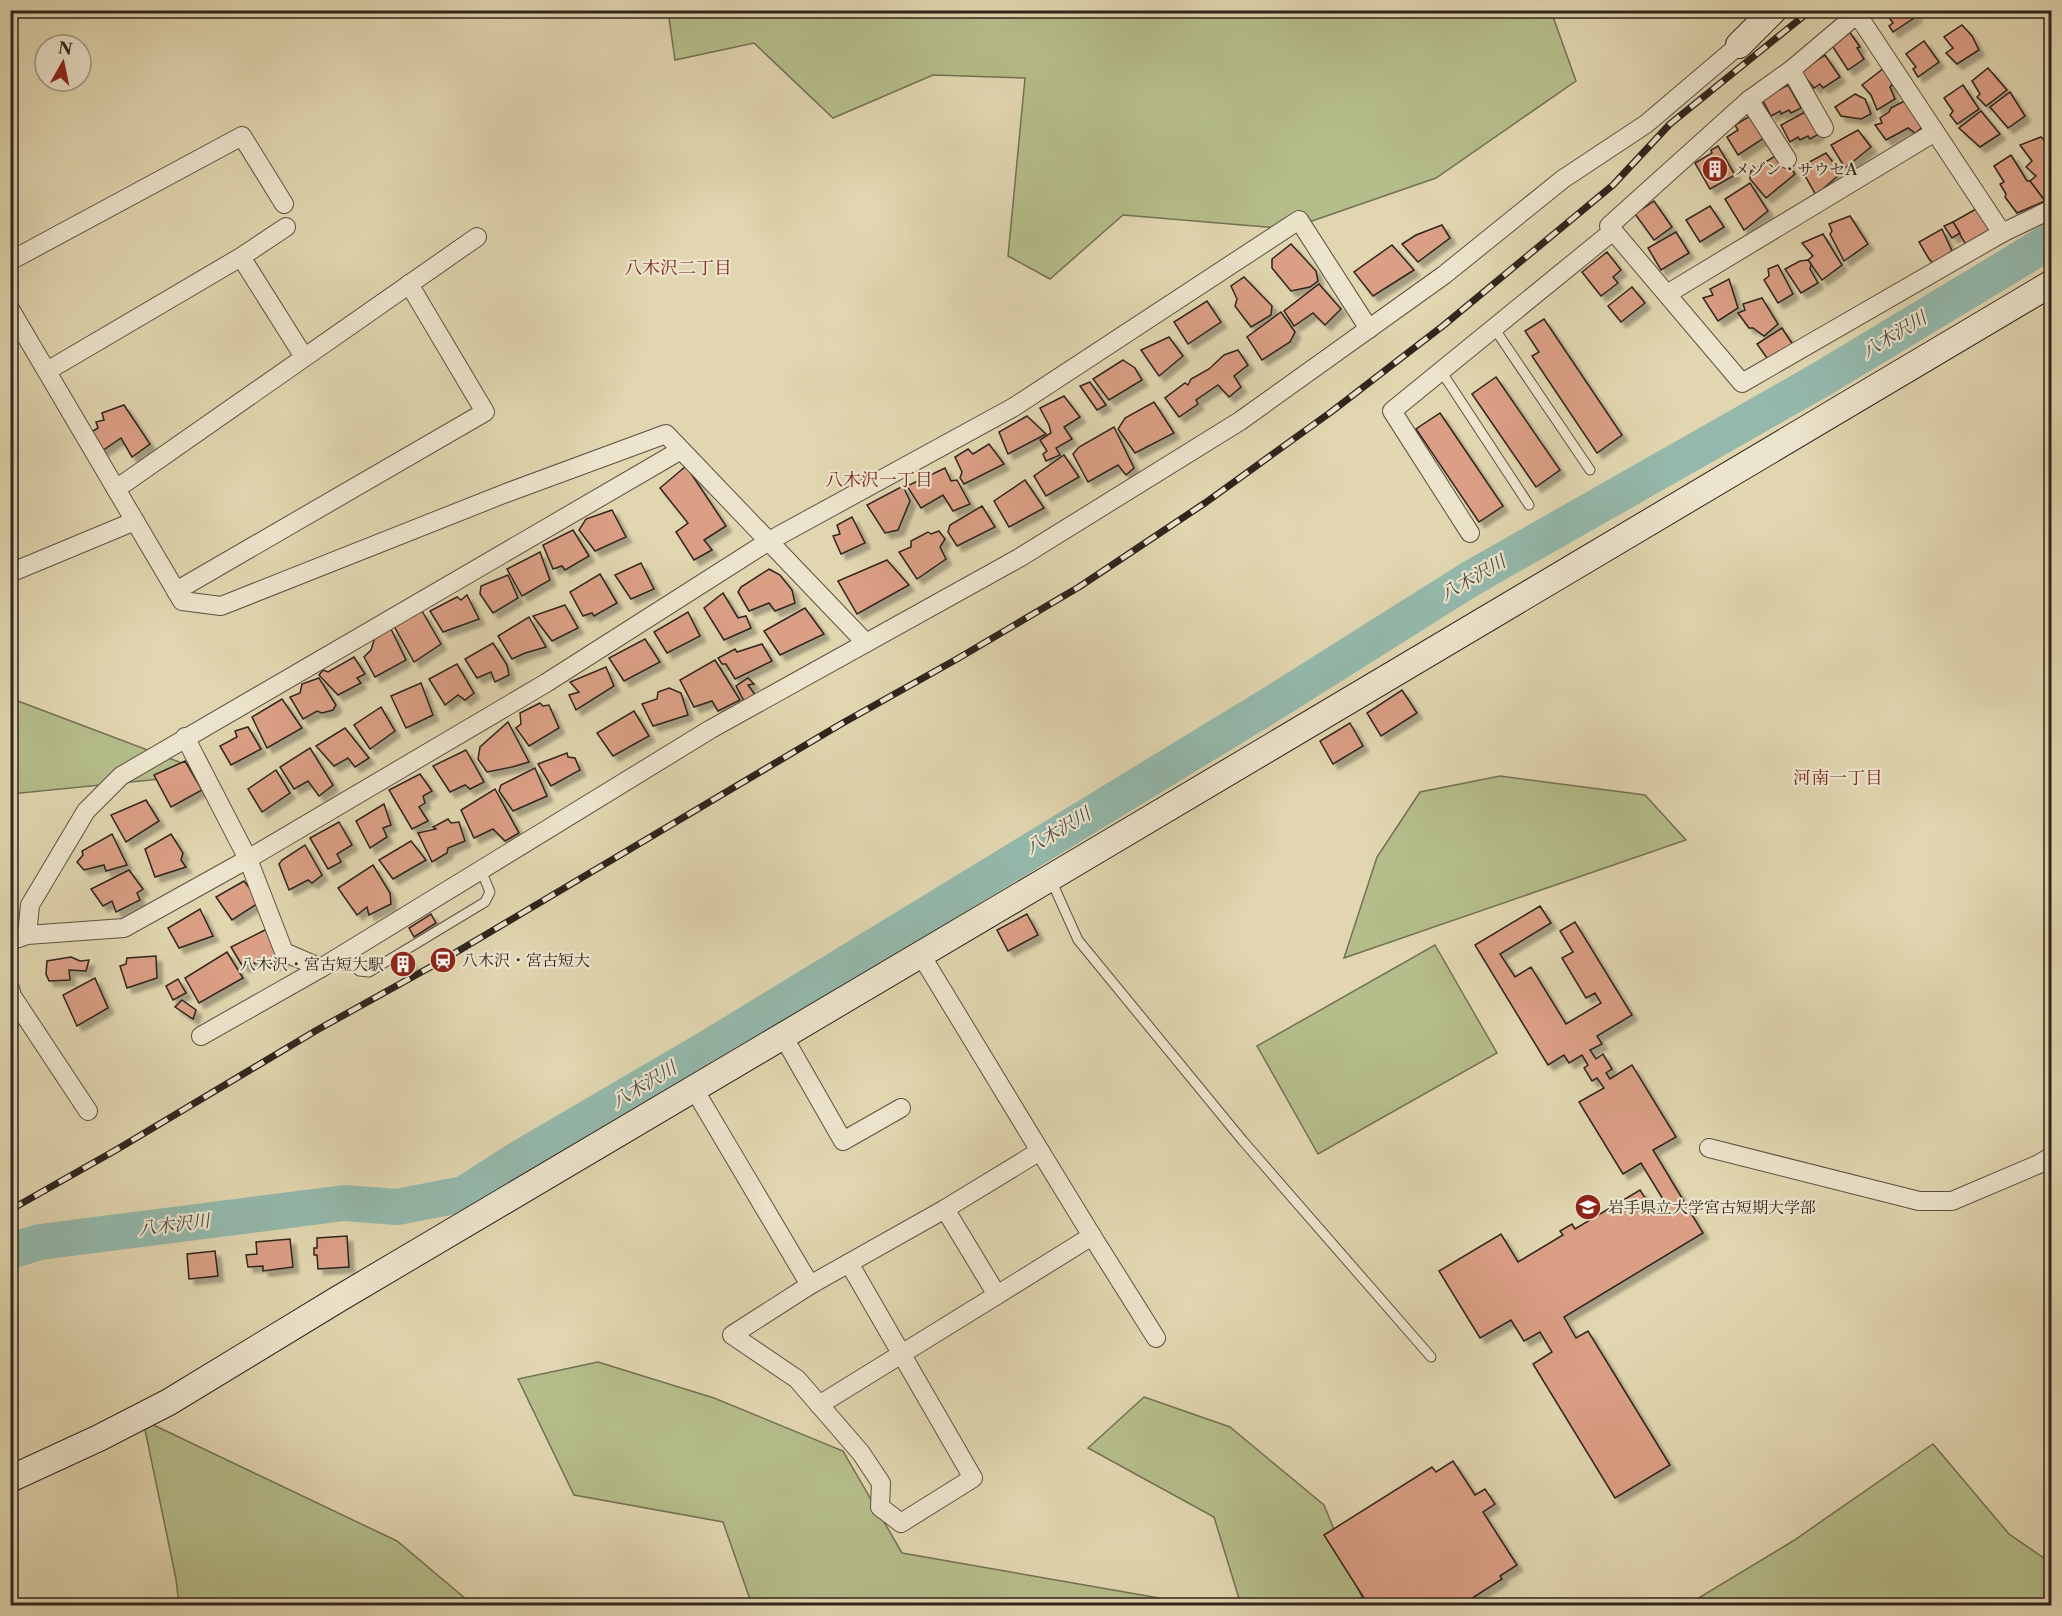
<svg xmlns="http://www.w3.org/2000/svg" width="2062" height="1616" viewBox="0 0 2062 1616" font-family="'Libre Caslon Text','Noto Serif JP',serif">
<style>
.green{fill:#b5bd8a;stroke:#727154;stroke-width:1.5}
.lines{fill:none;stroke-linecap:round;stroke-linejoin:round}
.river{stroke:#94b9ac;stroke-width:36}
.building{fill:#db9f85;stroke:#2f251d;stroke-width:1.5;filter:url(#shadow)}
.lane-casing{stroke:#5c5142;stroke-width:11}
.street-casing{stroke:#5c5142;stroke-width:20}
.secondary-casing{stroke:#2f251d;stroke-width:28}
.lane{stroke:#ece4cc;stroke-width:9}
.street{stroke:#ece4cc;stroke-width:18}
.secondary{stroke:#ece4cc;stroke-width:26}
.rail-casing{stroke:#2f251d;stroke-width:7}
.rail{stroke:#ece4cc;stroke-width:4.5;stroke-dasharray:14;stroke-linecap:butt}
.labels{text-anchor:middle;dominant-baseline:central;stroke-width:4.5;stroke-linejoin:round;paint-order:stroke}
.poi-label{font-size:16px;fill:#2f251d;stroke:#ece4cc;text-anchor:start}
.neighbourhood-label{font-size:18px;fill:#7a1f14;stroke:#ece4cc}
.water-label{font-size:18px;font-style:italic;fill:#484a41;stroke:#ece4cc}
</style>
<defs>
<filter id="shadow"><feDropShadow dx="5.5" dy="5.5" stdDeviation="1.5" flood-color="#0004"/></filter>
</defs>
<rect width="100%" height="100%" fill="#e1d6b0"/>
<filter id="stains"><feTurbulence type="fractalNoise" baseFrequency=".00333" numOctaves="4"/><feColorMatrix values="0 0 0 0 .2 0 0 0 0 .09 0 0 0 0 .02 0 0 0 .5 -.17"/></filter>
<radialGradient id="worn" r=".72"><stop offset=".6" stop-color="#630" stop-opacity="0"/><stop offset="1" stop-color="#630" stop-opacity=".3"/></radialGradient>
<g class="green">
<path d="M668 11H1551L1576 81 1436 178 1289 229 1123 215 1050 279 1008 256 1025 78 933 75 833 118 754 43 675 60Z"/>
<path d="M10 698 211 774 11 794Z"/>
<path d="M1500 776 1645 795 1686 840 1344 958 1377 857 1420 792Z"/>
<path d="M1435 945 1497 1053 1318 1154 1257 1046Z"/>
<path d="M598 1362 714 1398 843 1451 902 1553 1199 1605H752L723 1522 574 1495 518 1379Z"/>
<path d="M1144 1397 1230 1427 1324 1505 1365 1605H1241L1214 1517 1088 1448Z"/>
<path d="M143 1420 397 1541 473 1605H179L176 1579Z"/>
<path d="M1933 1444 2009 1534 2051 1563V1605H1687L1793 1541Z"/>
</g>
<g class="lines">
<path class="river" d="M10 1251 40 1242 344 1203 397 1207 464 1194 520 1158 713 1045 1278 700 1470 579 1820 380 2052 240"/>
</g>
<g class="building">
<path d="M1884 10H1913L1917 16 1893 32 1889 26 1893 23Z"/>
<path d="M1962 25 1972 36 1979 50 1957 64 1946 53 1953 48 1944 37Z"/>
<path d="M1849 31 1860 47 1857 48 1864 59 1848 70 1831 44Z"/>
<path d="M1924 41 1939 62 1918 77 1913 69 1916 67 1906 54Z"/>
<path d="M1825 55 1840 77 1823 88 1820 84 1814 88 1800 71Z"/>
<path d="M1884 68 1894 82 1890 87 1895 99 1877 110 1871 95 1862 85Z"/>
<path d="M1988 68 2007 90 1986 106 1977 97 1980 94 1972 81Z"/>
<path d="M1788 85 1801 108 1791 113 1789 110 1781 114 1780 111 1771 116 1762 99Z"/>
<path d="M1963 85 1979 109 1957 124 1950 115 1953 111 1944 98Z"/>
<path d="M2010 92 2025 116 2008 128 1990 107Z"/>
<path d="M1855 94 1865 99 1871 114 1861 119 1841 116 1835 107Z"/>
<path d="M1910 98 1927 124 1915 133 1908 128 1886 140 1875 125 1882 123 1880 118 1889 112 1891 108Z"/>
<path d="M1807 111 1819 134 1810 139 1808 136 1800 140 1798 137 1790 142 1781 125Z"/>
<path d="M1981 111 2000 134 1980 147 1959 128Z"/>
<path d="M1750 116 1764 138 1738 155 1727 137 1738 130 1735 125Z"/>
<path d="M1858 130 1871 147 1845 168 1831 145Z"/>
<path d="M2041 137 2052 149V197L2045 201 2030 181 2036 176 2026 167 2032 161 2020 145Z"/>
<path d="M1718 146 1735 175 1710 189 1695 163 1712 153 1711 150Z"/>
<path d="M1780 153 1795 174 1766 198 1750 179 1751 171Z"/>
<path d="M1826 153 1841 173 1816 195 1800 167Z"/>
<path d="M2011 155 2027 181H2030L2045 201 2017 213 2005 197 2006 194 2000 184 2004 182 1994 166Z"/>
<path d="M1750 183 1768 211 1744 230 1725 199Z"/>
<path d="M1654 201 1672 227 1654 240 1635 214Z"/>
<path d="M1983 205 1998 226 1966 245 1953 222Z"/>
<path d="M1710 206 1724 227 1700 242 1686 220Z"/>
<path d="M1850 216 1868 244 1844 261 1830 234 1832 231 1829 224Z"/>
<path d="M1953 222 1960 233 1952 238 1944 226Z"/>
<path d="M1442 225 1450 238 1418 262 1402 244 1416 235Z"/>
<path d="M1942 229 1952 251 1934 264 1929 259 1919 242Z"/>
<path d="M1676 232 1689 253 1661 270 1648 248Z"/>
<path d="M1823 234 1842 265 1822 280 1808 260 1813 256 1802 243Z"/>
<path d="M1291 244 1316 271 1318 281 1310 287 1291 291 1272 268V259Z"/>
<path d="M1392 245 1414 270 1373 296 1354 272Z"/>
<path d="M1607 252 1621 270 1613 277 1618 283 1601 296 1582 272Z"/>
<path d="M1808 260 1811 264 1810 269 1818 283 1801 293 1785 269 1800 261Z"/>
<path d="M1778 265 1793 294 1778 303 1764 280 1769 276 1768 269Z"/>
<path d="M1244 277 1272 306 1271 315 1251 327 1235 306 1237 299 1231 286Z"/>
<path d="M1729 279 1738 308 1718 321 1703 298 1713 295 1710 289Z"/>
<path d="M1319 284 1341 309 1325 325 1313 313 1294 326 1284 311Z"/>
<path d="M1632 287 1645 303 1621 322 1608 306Z"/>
<path d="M1762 298 1778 324 1764 336 1753 328H1749L1738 313 1745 310 1743 304Z"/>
<path d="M1207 301 1221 322 1188 344 1174 322Z"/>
<path d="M1281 312 1295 332 1290 342 1262 360 1247 337Z"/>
<path d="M1544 319 1622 435 1597 453 1532 356 1539 352 1525 331Z"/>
<path d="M1782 328 1797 351 1772 365 1757 344Z"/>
<path d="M1169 337 1183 356 1159 376 1141 350Z"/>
<path d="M1238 350 1248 365 1234 376 1241 387 1229 397 1218 385 1196 400 1198 404 1179 417 1165 398 1185 383 1188 385 1191 379 1209 369 1224 355Z"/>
<path d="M1123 360 1135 368 1142 380 1109 400 1093 379Z"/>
<path d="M1496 377 1560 470 1536 487 1472 394Z"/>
<path d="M1090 382 1106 405 1097 410 1080 386Z"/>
<path d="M1064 396 1080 417 1064 427 1072 439 1056 448 1060 455 1046 461 1043 454 1047 451 1040 440 1051 433 1049 425 1040 408Z"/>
<path d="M1154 402 1174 433 1135 453 1118 429 1125 418Z"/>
<path d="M124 405 150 444 132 457 121 438 96 455 93 431 98 428 96 422 104 420 102 413Z"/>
<path d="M1440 413 1503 506 1479 522 1416 429Z"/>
<path d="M1027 416 1046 434 1008 454 999 432Z"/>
<path d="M1114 427 1134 468 1126 475 1118 465 1088 482 1073 454 1079 447Z"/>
<path d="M989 444 1004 464 964 484 960 478 962 472 955 457 968 449 973 454Z"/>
<path d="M1064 455 1079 477 1046 496 1034 476Z"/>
<path d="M686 466 726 526 704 540 712 550 694 560 676 532 688 523 660 488Z"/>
<path d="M945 468 951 481 957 480 970 504 953 511 943 495 921 508 907 486Z"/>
<path d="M1025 480 1044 508 1009 527 994 501Z"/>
<path d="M903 486 910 501 898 530 885 533 867 505Z"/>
<path d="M982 506 995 527 957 546 948 532 950 525Z"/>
<path d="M612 510 626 537 595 551 579 530 586 519Z"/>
<path d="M852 517 865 543 841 554 833 536 840 534 837 525Z"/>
<path d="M573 530 589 556 565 570 562 566 553 569 543 545Z"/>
<path d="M939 531 945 539 940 547 946 559 917 579 899 552 911 547V541L928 532 931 534Z"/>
<path d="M540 552 550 580 522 596 507 569Z"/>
<path d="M887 560 909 585 857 614 838 581Z"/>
<path d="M641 563 654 589 631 599 615 575Z"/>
<path d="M769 569 780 575 792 590 795 603 775 611 769 603 749 611 738 592 741 587Z"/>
<path d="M600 574 617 603 594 616 592 613 583 616 570 592Z"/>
<path d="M508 575 518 598 493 613 480 594 481 586Z"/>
<path d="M723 593 738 618 746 616 751 628 724 640 704 608Z"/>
<path d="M467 595 479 619 443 632 430 611 457 597 461 600Z"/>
<path d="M565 605 578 628 552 641 533 616Z"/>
<path d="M805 608 824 634 780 655 764 631Z"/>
<path d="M422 611 441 644 414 662 394 626Z"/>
<path d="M688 612 700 636 667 653 654 632Z"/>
<path d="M529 617 546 647 525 653 512 659 498 636Z"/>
<path d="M391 629 406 660 375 677 364 657 371 650 375 637Z"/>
<path d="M645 639 660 662 624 681 609 658Z"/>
<path d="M493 643 507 665 509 675 495 682 491 672 477 678 465 659Z"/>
<path d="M762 644 772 661 735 679 726 664H722L718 658 735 649 737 652Z"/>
<path d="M354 657 365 674 357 678 361 683 338 695 319 675 323 670 328 672Z"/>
<path d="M715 660 740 700 718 711 712 701 694 707 680 680Z"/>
<path d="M457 664 474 693 465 700 458 695 445 705 429 679Z"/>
<path d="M606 667 614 686 576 710 569 695 579 692 570 682Z"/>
<path d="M319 678 336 705 333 710 322 713 317 711 303 719 290 697 300 693 302 684Z"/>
<path d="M748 678 754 684 748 685 756 696 744 701 736 686Z"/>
<path d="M421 683 433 715 406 728 391 696Z"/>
<path d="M669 688 681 693 688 715 653 726 642 704 657 699 658 692Z"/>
<path d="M1402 690 1417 713 1381 736 1367 713Z"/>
<path d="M282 699 302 728 267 748 252 717Z"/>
<path d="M540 703 543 706 549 705 559 728 529 746 516 728 521 724 520 713Z"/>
<path d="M381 707 395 731 370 749 354 725Z"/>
<path d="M634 711 649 736 613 756 597 733Z"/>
<path d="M508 722 529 762 512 767 487 772 478 759 480 747Z"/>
<path d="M1350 723 1363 746 1333 764 1320 741Z"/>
<path d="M248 727 261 749 231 765 220 746 237 737 235 731Z"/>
<path d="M345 728 369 758 355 767 348 758 334 766 316 746Z"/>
<path d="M310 748 333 785 319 796 308 781 294 789 280 767Z"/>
<path d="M466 750 484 782 470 789 465 785 450 792 433 766Z"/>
<path d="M567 753 568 757 575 758 580 770 551 786 538 764Z"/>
<path d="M185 761 202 790 171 807 154 775Z"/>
<path d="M535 768 547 796 513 811 499 791 501 785Z"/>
<path d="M276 770 290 793 262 812 248 789Z"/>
<path d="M420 774 432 791 423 796 425 803 419 807 428 821 412 829 389 790Z"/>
<path d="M495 789 519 833 505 841 493 829 474 838 461 810Z"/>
<path d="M146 800 159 821 126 842 111 815Z"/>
<path d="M384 804 391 825 383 828 387 837 370 848 356 821Z"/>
<path d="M448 819 451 823 459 822 465 841 448 848 447 853 432 862 418 833 436 829 433 827Z"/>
<path d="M339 822 352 845 337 854 341 862 328 869 310 838Z"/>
<path d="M112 834 127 865 106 871 104 865 84 870 77 862 83 855 82 851Z"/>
<path d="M171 834 183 853 181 860 186 867 155 877 145 849Z"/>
<path d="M411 841 426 860 393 879 379 860Z"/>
<path d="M305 845 322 875 312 883 308 880 289 890 279 864 282 860Z"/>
<path d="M373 865 390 893 391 904 369 915 367 907 357 915 338 888Z"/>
<path d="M129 870 143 889 137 893 140 900 116 912 112 901 103 906 91 889Z"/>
<path d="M244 881 260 902 232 920 216 897Z"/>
<path d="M1540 906 1551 923 1500 954 1515 977 1531 967 1566 1024 1601 1003 1595 993 1586 998 1562 958 1573 952 1560 931 1575 922 1632 1015 1597 1036 1602 1044 1590 1050 1596 1059 1603 1054 1612 1069 1606 1073 1610 1079 1632 1065 1676 1137 1653 1150 1703 1233 1564 1317 1576 1338 1588 1331 1670 1465 1615 1498 1533 1364 1552 1352 1540 1332 1524 1341 1511 1320 1480 1338 1439 1271 1501 1234 1518 1262 1563 1235 1560 1231 1572 1224 1575 1229 1640 1190 1654 1212 1666 1204 1641 1163 1623 1174 1579 1102 1604 1088 1597 1078 1592 1081 1584 1068 1588 1065 1582 1055 1569 1063 1564 1055 1548 1065 1475 945Z"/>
<path d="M200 909 213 936 179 948 168 928Z"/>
<path d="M431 914 436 923 414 937 409 928Z"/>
<path d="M1027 914 1038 935 1008 951 997 930Z"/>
<path d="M267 929 287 957 272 965 267 959 243 967 231 947Z"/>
<path d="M227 952 243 978 199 1003 185 978Z"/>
<path d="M156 956 157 978 127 988 120 966 126 964 127 958Z"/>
<path d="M71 957 80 961 89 960 86 971 69 970 70 980 49 981 46 974 47 961Z"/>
<path d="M408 957 412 963 398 972 394 966Z"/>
<path d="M95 978 108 1008 77 1026 63 995Z"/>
<path d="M178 979 186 993 173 1000 166 986Z"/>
<path d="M182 1000 196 1010 193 1019 175 1007Z"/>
<path d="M347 1236 349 1267 318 1269 317 1255H314V1248H317V1238Z"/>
<path d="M290 1239 293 1267 263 1271V1266L248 1267 246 1255 257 1254 256 1242Z"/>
<path d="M215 1251 218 1276 189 1279 187 1254Z"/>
<path d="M1453 1461 1475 1495 1485 1489 1495 1504 1483 1512 1517 1565 1500 1576 1502 1579 1460 1606H1369L1324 1535 1432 1467 1436 1472Z"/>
</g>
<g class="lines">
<defs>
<g id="lane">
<path d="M1494 328 1590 470"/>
<path d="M1441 371 1529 505"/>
<path d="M1051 880 1078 940 1243 1141 1431 1357"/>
<path d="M345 954 359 971 369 972 485 902 490 892 481 870"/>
</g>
<g id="street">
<path d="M1862 10 1791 70 1749 100 1609 226 1742 383 2002 233 2052 209"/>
<path d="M1857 14 2002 233"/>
<path d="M1791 70 1824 128"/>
<path d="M1749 100 1787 159"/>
<path d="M241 257 304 357"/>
<path d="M10 261 242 136 284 204"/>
<path d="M1667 294 1935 132"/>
<path d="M10 309 182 601 221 606 506 493 666 434 866 643"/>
<path d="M47 371 241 257 286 227"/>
<path d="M116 489 477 237"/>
<path d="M1470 533 1392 411 1613 231"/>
<path d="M10 573 135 521"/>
<path d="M176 591 485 412 409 284"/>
<path d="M185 737 248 859 284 952 321 968"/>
<path d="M27 935 30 905 86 811 121 776 681 450"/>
<path d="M10 941 27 935 124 928 248 859 546 683 769 541 1014 407 1299 220 1369 329"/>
<path d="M921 955 1040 1151"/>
<path d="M10 988 12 996 88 1111"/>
<path d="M201 1036 321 968 711 729 1019 558 1240 421 1444 275 1563 179 1646 124 1739 45"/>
<path d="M783 1036 843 1141 901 1108"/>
<path d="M694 1089 810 1285 945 1209 1040 1151 1092 1236"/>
<path d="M1709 1148 1919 1201H1952L2039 1164 2052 1156"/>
<path d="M945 1209 997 1295 1092 1236 1156 1338"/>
<path d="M810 1285 732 1335 797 1379 861 1453 881 1483 880 1507 901 1523 973 1478 849 1263"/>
<path d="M819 1405 997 1295"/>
</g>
<g id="secondary">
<path d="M1739 45 1774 10"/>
<path d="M10 1479 99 1438 169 1402 340 1298 1050 878 2052 283"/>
</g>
</defs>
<use href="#lane" class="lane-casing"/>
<use href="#street" class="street-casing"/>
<use href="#secondary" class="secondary-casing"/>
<use href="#lane" class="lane"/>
<use href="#street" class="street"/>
<use href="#secondary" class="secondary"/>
<defs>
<path id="rail" d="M10 1210 116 1150 317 1030 443 960 841 724 957 659 1079 587 1205 503 1331 412 1444 325 1613 185 1670 124 1811 10"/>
</defs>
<use href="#rail" class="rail-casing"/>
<use href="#rail" class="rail"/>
</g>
<defs>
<symbol id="building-disc" viewBox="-11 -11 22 22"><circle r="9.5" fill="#8f2418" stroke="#ece4cc"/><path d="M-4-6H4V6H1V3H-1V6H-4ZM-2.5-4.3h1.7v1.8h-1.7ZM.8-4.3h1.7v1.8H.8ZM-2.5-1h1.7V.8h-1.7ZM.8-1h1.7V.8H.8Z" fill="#fff"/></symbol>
<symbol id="station-disc" viewBox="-11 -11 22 22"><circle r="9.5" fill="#8f2418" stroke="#ece4cc"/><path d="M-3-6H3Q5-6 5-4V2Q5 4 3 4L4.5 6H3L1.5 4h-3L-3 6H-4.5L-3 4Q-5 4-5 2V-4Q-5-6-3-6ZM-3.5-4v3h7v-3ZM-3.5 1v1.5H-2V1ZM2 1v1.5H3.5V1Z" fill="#fff"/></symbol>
<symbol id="university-disc" viewBox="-11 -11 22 22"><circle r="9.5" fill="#8f2418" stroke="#ece4cc"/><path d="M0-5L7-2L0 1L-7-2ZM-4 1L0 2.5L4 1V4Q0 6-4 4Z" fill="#fff"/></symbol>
</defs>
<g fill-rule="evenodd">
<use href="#building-disc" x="1700" y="154" width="30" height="30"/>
<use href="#station-disc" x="428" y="945" width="30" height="30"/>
<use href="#building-disc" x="388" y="949" width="30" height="30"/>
<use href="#university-disc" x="1573" y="1192" width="30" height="30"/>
</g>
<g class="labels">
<g class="poi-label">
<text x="1734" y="169">メゾン・サウセA</text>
<text x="462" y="960">八木沢・宮古短大</text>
<text x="384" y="964" text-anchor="end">八木沢・宮古短大駅</text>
<text x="1608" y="1207">岩手県立大学宮古短期大学部</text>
</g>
<g class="neighbourhood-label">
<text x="678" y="268">八木沢二丁目</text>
<text x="879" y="480">八木沢一丁目</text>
<text x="1838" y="778">河南一丁目</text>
</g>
<g class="water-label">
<text transform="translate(1894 335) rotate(-31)">八木沢川</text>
<text transform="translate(1473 578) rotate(-30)">八木沢川</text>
<text transform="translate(1058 831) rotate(-31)">八木沢川</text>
<text transform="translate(644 1085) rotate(-31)">八木沢川</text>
<text transform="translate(174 1225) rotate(-7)">八木沢川</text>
</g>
</g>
<rect width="2062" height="1616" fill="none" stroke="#e1d6b0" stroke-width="36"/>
<rect x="12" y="12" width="2038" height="1592" fill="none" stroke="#2f251d" stroke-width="3"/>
<rect x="18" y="18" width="2026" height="1580" fill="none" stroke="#2f251d" stroke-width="1.5"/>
<g transform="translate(63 63) rotate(9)"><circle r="28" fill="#ece4cc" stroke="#a09886" stroke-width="1.5"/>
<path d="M0-4.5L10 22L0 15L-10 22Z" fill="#8f2418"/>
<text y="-9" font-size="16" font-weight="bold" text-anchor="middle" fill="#2f251d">N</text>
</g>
<rect width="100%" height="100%" filter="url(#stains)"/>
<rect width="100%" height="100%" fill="url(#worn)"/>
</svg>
